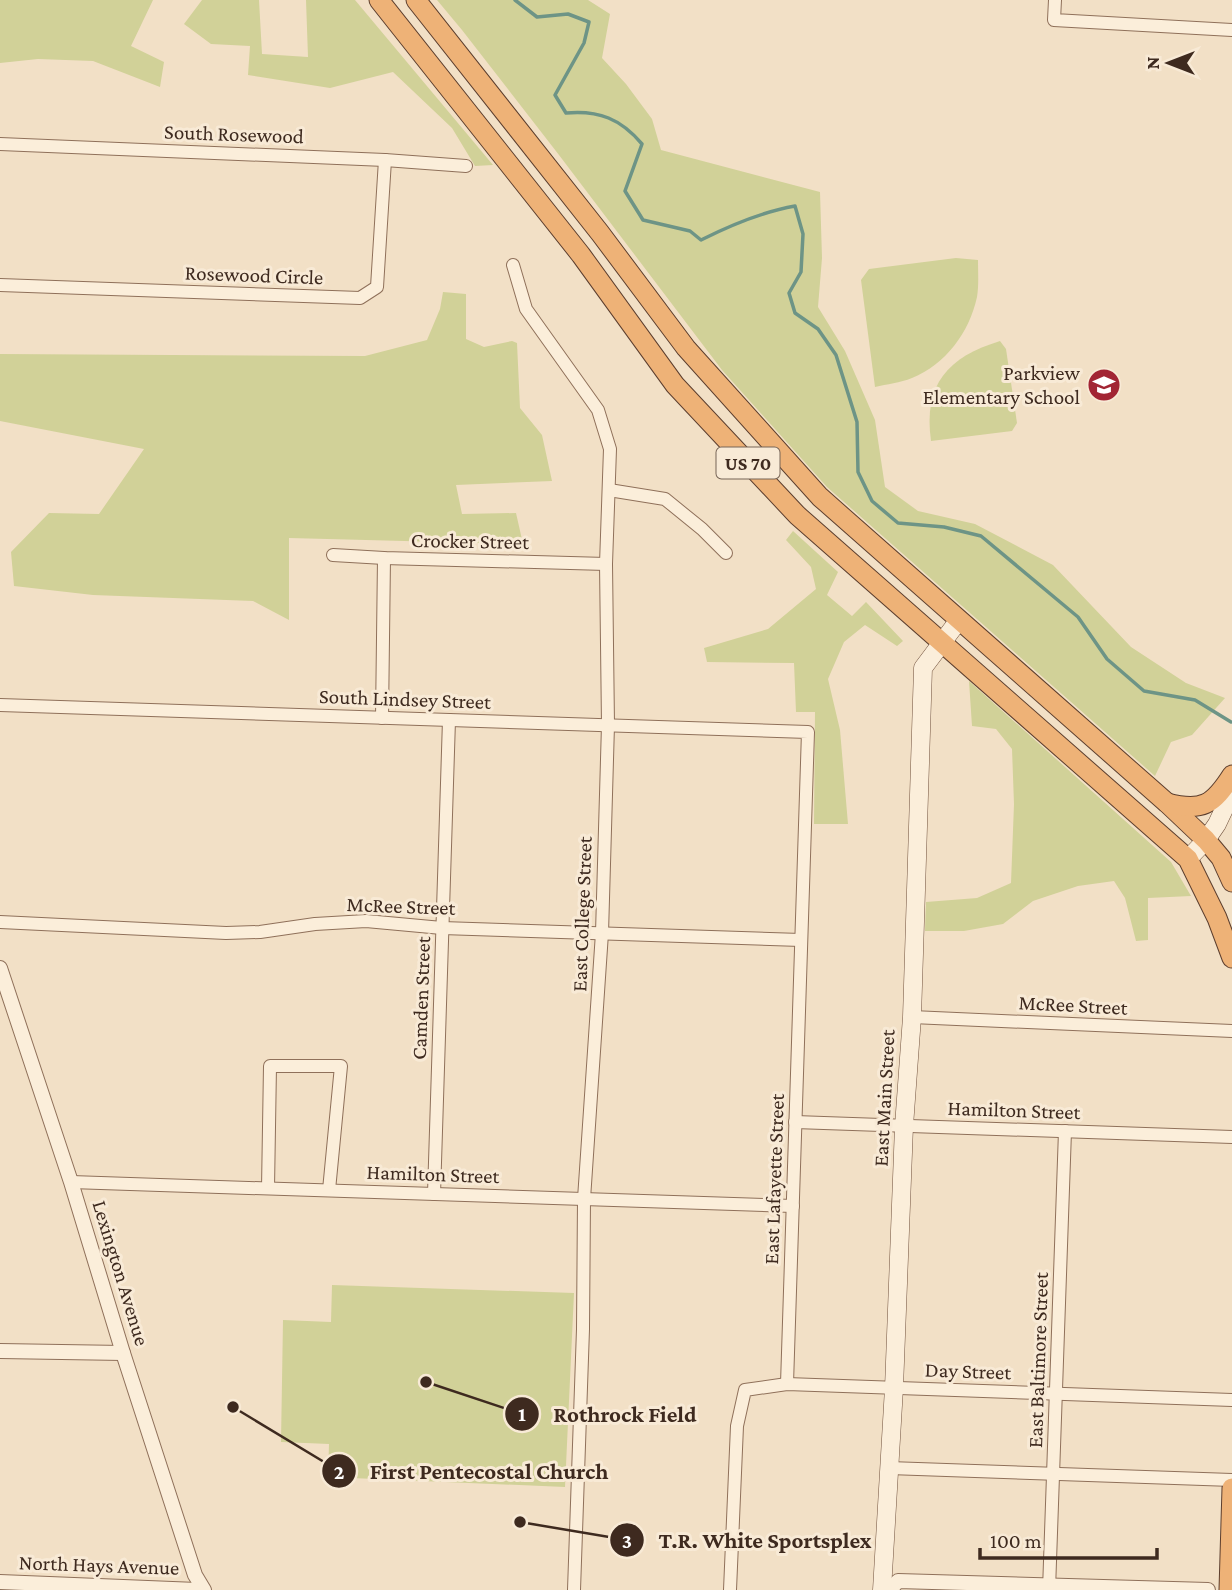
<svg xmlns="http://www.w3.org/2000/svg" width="1232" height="1590" viewBox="0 0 1232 1590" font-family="'Crimson Pro',serif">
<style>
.green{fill:#d1d198}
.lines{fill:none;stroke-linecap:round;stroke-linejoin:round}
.stream{stroke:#6d9486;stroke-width:3.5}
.minor-casing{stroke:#8f705a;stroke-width:14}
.tertiary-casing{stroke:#8f705a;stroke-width:16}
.secondary-casing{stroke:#71513d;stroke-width:19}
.trunk-casing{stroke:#5c3e2e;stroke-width:21}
.minor{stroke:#fbeeda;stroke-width:12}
.tertiary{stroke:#fbeeda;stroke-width:14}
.secondary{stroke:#fbeeda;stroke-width:18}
.trunk{stroke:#eeb277;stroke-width:19}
.labels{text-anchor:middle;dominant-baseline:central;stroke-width:6;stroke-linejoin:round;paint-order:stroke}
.shield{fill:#f8ead6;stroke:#766456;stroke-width:2}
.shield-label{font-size:19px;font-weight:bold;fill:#3e2a1f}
.street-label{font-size:21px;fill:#3e2a1f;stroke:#f8ead6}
.poi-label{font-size:21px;fill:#3e2a1f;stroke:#f8ead6;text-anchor:end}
.leader{fill:none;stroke:#3e2a1f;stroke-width:2.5}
.callout-dot{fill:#3e2a1f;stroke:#f8ead6;stroke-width:2.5}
.mark-label{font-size:21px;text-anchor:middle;font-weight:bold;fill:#fff}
.callout-label{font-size:23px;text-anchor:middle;font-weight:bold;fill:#3e2a1f;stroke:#f8ead6;stroke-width:6;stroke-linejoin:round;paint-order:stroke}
</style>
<rect width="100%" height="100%" fill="#f2e0c6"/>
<g class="green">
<path d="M0 0H153L131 46 164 62 160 87 93 61 38 59 0 63Z"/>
<path d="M202 0H259L262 54 308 57 306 0H355L493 165 475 166 452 128 393 72 330 88 248 75 250 46 211 44 184 24Z"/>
<path d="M437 0H588L610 14 602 58 626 84 652 119 661 150 820 192 822 258 818 307 845 351 875 420 885 487 918 511 975 524 1053 565 1131 647 1186 683 1225 698 1192 735 1171 742 1155 776 827 487 722 370 559 155 462 30Z"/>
<path d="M956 258 978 260C978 272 979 286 977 297 969 333 946 364 912 378 900 383 887 384 875 387L861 280 869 269Z"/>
<path d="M443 292 466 294V339L484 347 512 341 517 343 520 408 542 435 552 481 456 485 462 514 516 513 523 544 289 538V620L253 601 93 595 14 586 11 552 49 513 99 514 144 449 0 421V354L365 356 427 340 440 309Z"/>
<path d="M1000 341 1006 349 1017 423 1012 431 931 441C923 384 948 357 1000 341Z"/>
<path d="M793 531 838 572 827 595 852 616 866 602 903 641 897 646 865 625 844 642 828 679 840 730 848 824H814L815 712H796L794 663 707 662 704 648 768 629 816 589 811 567 786 540Z"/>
<path d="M969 681 1171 862 1191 896 1148 898V940L1136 941 1125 898 1114 881 1078 886 1033 901 1003 924 964 931H925L926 902 977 898 1011 883 1014 804 1012 749 996 729 972 726Z"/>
<path d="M332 1285 574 1293 565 1487 328 1477 329 1444 281 1442 283 1320 331 1322Z"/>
</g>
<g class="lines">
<path class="stream" d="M515 0 537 17 568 14 589 22 584 43 555 95 566 113C599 110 621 119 642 144L625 191 643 220 690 231 701 240C731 225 761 212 795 206L803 234 801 272 789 293 795 313 818 329 836 355 857 422 858 472 872 501 898 523 944 527 981 536 1078 617 1107 659 1144 691 1195 700 1231 722"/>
<defs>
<g id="minor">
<path d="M1055 0 1054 20 1232 30"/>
<path d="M0 144 385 160 466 166"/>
<path d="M513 265 526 309 598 410 610 449 606 564 608 725 602 933 584 1199 583 1329 574 1590"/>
<path d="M0 285 360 298 377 287 385 160"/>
<path d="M609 490 665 499 702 529 726 553"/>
<path d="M333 555 384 558 606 564"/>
<path d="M0 705 808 732 787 1384"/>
<path d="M382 718 384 558"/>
<path d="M0 922 226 933 260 932 315 924 366 921 442 928 801 940"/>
<path d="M912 1017 1232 1031"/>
<path d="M795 1122 1232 1137"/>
<path d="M71 1182 793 1206"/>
<path d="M268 1188 270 1066H341L329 1190"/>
<path d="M434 1194 449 720"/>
<path d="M889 1468 1232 1480"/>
<path d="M730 1590 737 1426 745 1390 787 1384 1232 1400"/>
<path d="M1049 1590 1065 1131"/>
</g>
<g id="tertiary">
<path d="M0 968 71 1182 123 1353 195 1575 204 1590"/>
<path d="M0 1351 123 1353"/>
<path d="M0 1582 197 1590"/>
<path d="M890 1590 898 1581 1208 1590"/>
</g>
<g id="secondary">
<path d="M1188 859 1206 840 1217 824 1232 792"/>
<path d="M882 1590 894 1388 904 1126 912 1017 923 668 959 620"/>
</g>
<g id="trunk">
<path d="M379 0 581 255 675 385 797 515 1188 859 1217 918 1232 958"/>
<path d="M416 0 600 233 686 348 820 497 1167 803 1206 840 1221 858 1232 882"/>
<path d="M1167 803C1202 812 1213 805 1232 775"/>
<path d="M1229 1590 1232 1488"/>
</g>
</defs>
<use href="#minor" class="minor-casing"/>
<use href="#tertiary" class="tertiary-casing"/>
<use href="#secondary" class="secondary-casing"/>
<use href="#trunk" class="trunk-casing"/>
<use href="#minor" class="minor"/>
<use href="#tertiary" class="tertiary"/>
<use href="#secondary" class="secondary"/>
<use href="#trunk" class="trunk"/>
</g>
<defs>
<symbol id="school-disc" viewBox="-11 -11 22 22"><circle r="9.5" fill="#a22534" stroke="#f8ead6"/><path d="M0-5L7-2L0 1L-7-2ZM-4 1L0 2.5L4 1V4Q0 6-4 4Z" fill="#fff"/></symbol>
</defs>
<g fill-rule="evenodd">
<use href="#school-disc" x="1085" y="366" width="38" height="38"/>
</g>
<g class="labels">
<rect class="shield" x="716.5" y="447.5" width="63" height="31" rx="5"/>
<g class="shield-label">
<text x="748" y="463">US 70</text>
</g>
<g class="street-label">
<text transform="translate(234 134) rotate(2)">South Rosewood</text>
<text transform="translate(254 275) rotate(2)">Rosewood Circle</text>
<text transform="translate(470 541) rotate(1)">Crocker Street</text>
<text transform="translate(405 699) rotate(2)">South Lindsey Street</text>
<text transform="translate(401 906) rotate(2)">McRee Street</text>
<text transform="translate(582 914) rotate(-88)">East College Street</text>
<text transform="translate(421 998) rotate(-88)">Camden Street</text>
<text transform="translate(1073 1005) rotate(3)">McRee Street</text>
<text transform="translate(884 1098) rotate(-87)">East Main Street</text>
<text transform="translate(1014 1110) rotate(2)">Hamilton Street</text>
<text transform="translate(433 1174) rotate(2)">Hamilton Street</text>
<text transform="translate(774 1179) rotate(-88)">East Lafayette Street</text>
<text transform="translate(121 1273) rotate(73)">Lexington Avenue</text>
<text transform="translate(1038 1360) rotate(-88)">East Baltimore Street</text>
<text transform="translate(968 1371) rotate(2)">Day Street</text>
<text transform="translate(99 1565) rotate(2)">North Hays Avenue</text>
</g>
<g class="poi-label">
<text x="1080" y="373">Parkview<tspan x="1080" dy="24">Elementary School</tspan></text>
</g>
</g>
<path class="leader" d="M426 1382L522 1414M233 1407L339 1471M520 1522L627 1540"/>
<g class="callout-dot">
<circle cx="426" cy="1382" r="7"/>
<circle cx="233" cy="1407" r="7"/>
<circle cx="520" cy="1522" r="7"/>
<circle cx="522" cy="1414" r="18"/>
<circle cx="339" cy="1471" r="18"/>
<circle cx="627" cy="1540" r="18"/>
</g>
<g class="mark-label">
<text x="522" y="1421">1</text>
<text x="339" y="1479">2</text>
<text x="627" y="1548">3</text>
</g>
<g class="callout-label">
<text x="625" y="1422">Rothrock Field</text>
<text x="489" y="1479">First Pentecostal Church</text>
<text x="765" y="1548">T.R. White Sportsplex</text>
</g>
<g transform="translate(1169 63) rotate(270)" stroke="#f8ead6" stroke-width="5" paint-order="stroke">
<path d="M0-5L12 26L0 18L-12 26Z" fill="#3e2a1f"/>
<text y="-10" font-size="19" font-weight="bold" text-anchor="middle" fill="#3e2a1f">N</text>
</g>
<path d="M980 1548v10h177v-10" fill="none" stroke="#3e2a1f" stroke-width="3.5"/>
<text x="990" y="1548" font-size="21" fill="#3e2a1f" stroke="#f8ead6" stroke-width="5" paint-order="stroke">100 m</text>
</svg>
